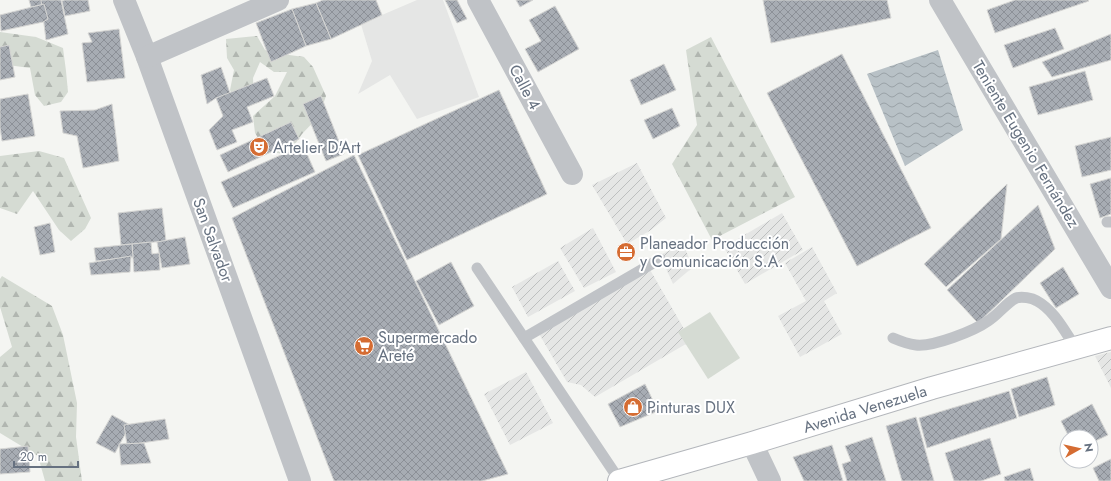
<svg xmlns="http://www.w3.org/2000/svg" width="1111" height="481" viewBox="0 0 1111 481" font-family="Jost,sans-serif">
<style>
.built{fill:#e5e6e5}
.industrial{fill:url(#industrial-furrows)}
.forest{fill:url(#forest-firs)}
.pitch{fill:#d5dbd3}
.water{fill:url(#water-waves)}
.building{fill:url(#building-cross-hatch);stroke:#d6d6d4}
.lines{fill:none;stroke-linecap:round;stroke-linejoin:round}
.secondary-casing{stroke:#b3b6bb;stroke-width:24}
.service{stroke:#c0c3c7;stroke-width:11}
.minor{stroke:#c0c3c7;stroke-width:22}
.secondary{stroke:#fff;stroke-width:22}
.labels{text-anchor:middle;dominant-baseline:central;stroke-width:4;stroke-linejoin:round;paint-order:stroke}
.street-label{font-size:16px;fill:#667180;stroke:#fff}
.poi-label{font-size:16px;fill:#667180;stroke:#fff;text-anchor:start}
</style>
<defs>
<pattern id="industrial-furrows" width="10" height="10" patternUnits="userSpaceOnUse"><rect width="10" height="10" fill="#e5e6e5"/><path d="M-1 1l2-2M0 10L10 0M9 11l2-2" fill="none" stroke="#bdbfbf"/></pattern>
<pattern id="forest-firs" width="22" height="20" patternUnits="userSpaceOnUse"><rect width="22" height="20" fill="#d5dbd3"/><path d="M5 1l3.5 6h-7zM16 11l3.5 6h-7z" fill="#b1b6b0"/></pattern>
<pattern id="water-waves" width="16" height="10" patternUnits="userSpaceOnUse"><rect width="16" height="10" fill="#b8c1c6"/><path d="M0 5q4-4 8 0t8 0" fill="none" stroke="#99a1a6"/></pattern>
<pattern id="building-cross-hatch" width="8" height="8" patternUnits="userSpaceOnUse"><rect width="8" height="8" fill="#a7acb3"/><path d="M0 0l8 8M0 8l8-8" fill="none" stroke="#8c9097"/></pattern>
</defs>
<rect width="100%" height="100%" fill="#f4f5f2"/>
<path class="built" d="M417 0H443L479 97 417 119 390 75 358 94 372 61 360 21 382 15Z"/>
<g class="industrial">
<path d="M637 163 666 218 651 230 627 244 592 185Z"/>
<path d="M782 213 803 250 745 284 724 247Z"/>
<path d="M593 228 616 272 584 288 560 248Z"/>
<path d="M683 244 693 267 673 284 660 255Z"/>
<path d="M812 247 837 293 824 301 842 334 800 357 778 316 806 301 785 263Z"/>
<path d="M558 261 575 291 528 317 512 287Z"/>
<path d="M649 268 691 341 595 397 581 385 567 382 538 332Z"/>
<path d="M1111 352V388L1095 356Z"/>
<path d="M526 372 553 423 510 445 484 394Z"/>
</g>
<g class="forest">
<path d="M0 32 36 37 63 48 66 71 68 92 61 102 44 106 35 95 30 68 0 64Z"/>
<path d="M257 36 265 50 282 54 304 57 313 67 326 96 319 116 302 134 288 154 267 152 255 133 253 116 275 96 287 72H274L260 62 253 78 254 103 235 101 230 90 234 70 227 58 226 39Z"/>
<path d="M711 37 795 197 712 240 672 164 697 125 686 50Z"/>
<path d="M39 151 64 158 91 218 85 229 71 241 59 230 33 191 17 214 0 208V156Z"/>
<path d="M2 276 52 306 63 335 77 403 76 437 82 481H45L38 456 0 433V357L12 347 0 307V279Z"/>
</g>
<path class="pitch" d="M710 312 740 358 708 379 678 332Z"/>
<path class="water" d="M938 50 963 130 905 166 867 74Z"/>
<g class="building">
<path d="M29 0H42V5L31 7Z"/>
<path d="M41 0H61L68 34 46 40Z"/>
<path d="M65 0H88L90 11 65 16 62 1Z"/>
<path d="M323 0H376L382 15 331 39 316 3Z"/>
<path d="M445 0H457L467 19 457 23Z"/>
<path d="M516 0H533L520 7Z"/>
<path d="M763 0H887L891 18 771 43Z"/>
<path d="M1015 0H1088L1089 1 995 33 987 10Z"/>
<path d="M316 3 331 39 306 46 292 9Z"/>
<path d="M44 4 48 19 43 22 1 31 0 15Z"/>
<path d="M555 6 579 49 538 72 525 49 541 41 529 20Z"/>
<path d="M292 9 306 46 271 62 256 23Z"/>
<path d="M1055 28 1064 49 1013 68 1004 45Z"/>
<path d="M119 29 125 78 87 82 82 43 92 42 88 33Z"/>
<path d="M1111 34V60L1052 77 1042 62Z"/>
<path d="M9 45 15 77 0 80V47Z"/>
<path d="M842 54 931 228 857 266 767 93Z"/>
<path d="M664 64 676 90 641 105 630 80Z"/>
<path d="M221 67 231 96 216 98 207 104 201 75Z"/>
<path d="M1085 71 1093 100 1038 115 1029 87Z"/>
<path d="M267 78 274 96 247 107 253 122 232 130 237 142 217 150 209 130 223 116 216 98Z"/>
<path d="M499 90 547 194 407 260 358 155Z"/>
<path d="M28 94 35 136 2 141 0 127V99Z"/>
<path d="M321 96 344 154 326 161 303 104Z"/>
<path d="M112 104 119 161 83 168 77 136 63 133 60 111 95 110Z"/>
<path d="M672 108 680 126 653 139 644 120Z"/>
<path d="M291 122 299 139 228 172 220 155Z"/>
<path d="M1111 137V170L1082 177 1075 146Z"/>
<path d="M303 145 315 172 233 208 221 182Z"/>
<path d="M354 155 508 474 482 481H334L232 218Z"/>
<path d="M1111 178V214L1100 218 1090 184Z"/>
<path d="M1007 184 1001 239 946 287 924 264Z"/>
<path d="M1038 205 1055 249 978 323 947 290Z"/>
<path d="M162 208 166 241 121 245 118 213Z"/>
<path d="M50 223 55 252 40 255 34 227Z"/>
<path d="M185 237 190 264 162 268 157 242Z"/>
<path d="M151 242 152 254 159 253 160 270 134 272 132 244Z"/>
<path d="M132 244 133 257 96 261 94 248Z"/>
<path d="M131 256 130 272 91 275 89 263Z"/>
<path d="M451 262 474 306 439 325 416 281Z"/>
<path d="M1063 267 1079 294 1056 308 1040 283Z"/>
<path d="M1047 377 1055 405 1019 417 1011 389Z"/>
<path d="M645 384 658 411 620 427 608 404Z"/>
<path d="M1009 391 1017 418 927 448 919 418Z"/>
<path d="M1092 404 1108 435 1091 443V437H1069L1061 421Z"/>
<path d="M112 415 130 425 115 453 96 443Z"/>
<path d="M916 417 934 481H902L886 426Z"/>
<path d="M165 419 169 439 127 445 124 425Z"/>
<path d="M872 437 886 481H847L842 464 851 461 845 446Z"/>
<path d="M990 438 1001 474 981 481H954L945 453Z"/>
<path d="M144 443 151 463 121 465 119 444Z"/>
<path d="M832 445 843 481H804L793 457Z"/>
<path d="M28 446 30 472 0 474V449Z"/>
<path d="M1111 459V481H1099L1093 468Z"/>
<path d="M1030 468 1034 481H1005L1004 477Z"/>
</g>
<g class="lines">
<defs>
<path id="secondary" d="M619 481 752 443 932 388 1111 338"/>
</defs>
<use href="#secondary" class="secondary-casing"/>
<g class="service">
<path d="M1107 222H1111"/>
<path d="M477 268 620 481"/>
<path d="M524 338 660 259"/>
<path d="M893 338C900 341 908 344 916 345 933 347 974 331 988 321 998 315 1006 303 1016 298 1022 296 1032 298 1037 301 1054 310 1065 332 1076 348"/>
</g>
<g class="minor">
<path d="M124 0 147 57 300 481"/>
<path d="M478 0 572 174"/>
<path d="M940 0 1111 288"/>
<path d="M147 57 278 0"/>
<path d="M752 443 770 481"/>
</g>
<use href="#secondary" class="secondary"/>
</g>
<defs>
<symbol id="theatre-disc" viewBox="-11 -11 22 22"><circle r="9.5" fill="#d56c32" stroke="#fff"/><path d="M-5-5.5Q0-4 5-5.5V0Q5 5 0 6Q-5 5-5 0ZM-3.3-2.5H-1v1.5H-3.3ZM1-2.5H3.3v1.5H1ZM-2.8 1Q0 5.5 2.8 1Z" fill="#fff"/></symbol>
<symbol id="office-disc" viewBox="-11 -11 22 22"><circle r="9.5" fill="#d56c32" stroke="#fff"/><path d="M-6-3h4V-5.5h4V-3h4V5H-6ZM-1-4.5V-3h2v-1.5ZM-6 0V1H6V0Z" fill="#fff"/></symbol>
<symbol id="supermarket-disc" viewBox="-11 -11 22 22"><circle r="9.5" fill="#d56c32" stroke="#fff"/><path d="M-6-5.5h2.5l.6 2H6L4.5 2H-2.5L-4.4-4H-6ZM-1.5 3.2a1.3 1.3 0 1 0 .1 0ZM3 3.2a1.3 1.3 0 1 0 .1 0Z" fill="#fff"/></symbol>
<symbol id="shop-disc" viewBox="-11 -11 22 22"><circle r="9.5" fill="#d56c32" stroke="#fff"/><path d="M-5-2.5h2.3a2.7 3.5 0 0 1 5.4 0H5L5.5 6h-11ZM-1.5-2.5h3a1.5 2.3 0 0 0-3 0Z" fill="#fff"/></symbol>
</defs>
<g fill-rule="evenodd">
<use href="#theatre-disc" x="248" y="136" width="22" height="22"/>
<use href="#office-disc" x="615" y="241" width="22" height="22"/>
<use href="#supermarket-disc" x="353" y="335" width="22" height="22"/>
<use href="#shop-disc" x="622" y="396" width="22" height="22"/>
</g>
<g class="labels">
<g class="street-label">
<text transform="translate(525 87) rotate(62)">Calle 4</text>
<text transform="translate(1026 144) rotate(59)">Teniente Eugenio Fernández</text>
<text transform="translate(213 240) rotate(70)">San Salvador</text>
<text transform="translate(865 409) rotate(-17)">Avenida Venezuela</text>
</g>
<g class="poi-label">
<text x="273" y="147">Artelier D'Art</text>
<text x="640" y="243">Planeador Producción<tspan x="640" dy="18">y Comunicación S.A.</tspan></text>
<text x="378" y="337">Supermercado<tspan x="378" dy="18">Areté</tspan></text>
<text x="647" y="407">Pinturas DUX</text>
</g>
</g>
<g transform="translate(1079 449) rotate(82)"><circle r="19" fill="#ffffff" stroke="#c2c6cc"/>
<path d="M0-3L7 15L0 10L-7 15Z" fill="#d56c32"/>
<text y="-6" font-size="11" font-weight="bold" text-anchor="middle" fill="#667180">N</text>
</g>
<path d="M14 461v6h64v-6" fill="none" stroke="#667180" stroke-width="2"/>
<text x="20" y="461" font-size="12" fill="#667180" stroke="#ffffff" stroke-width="3" paint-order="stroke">20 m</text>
</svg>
